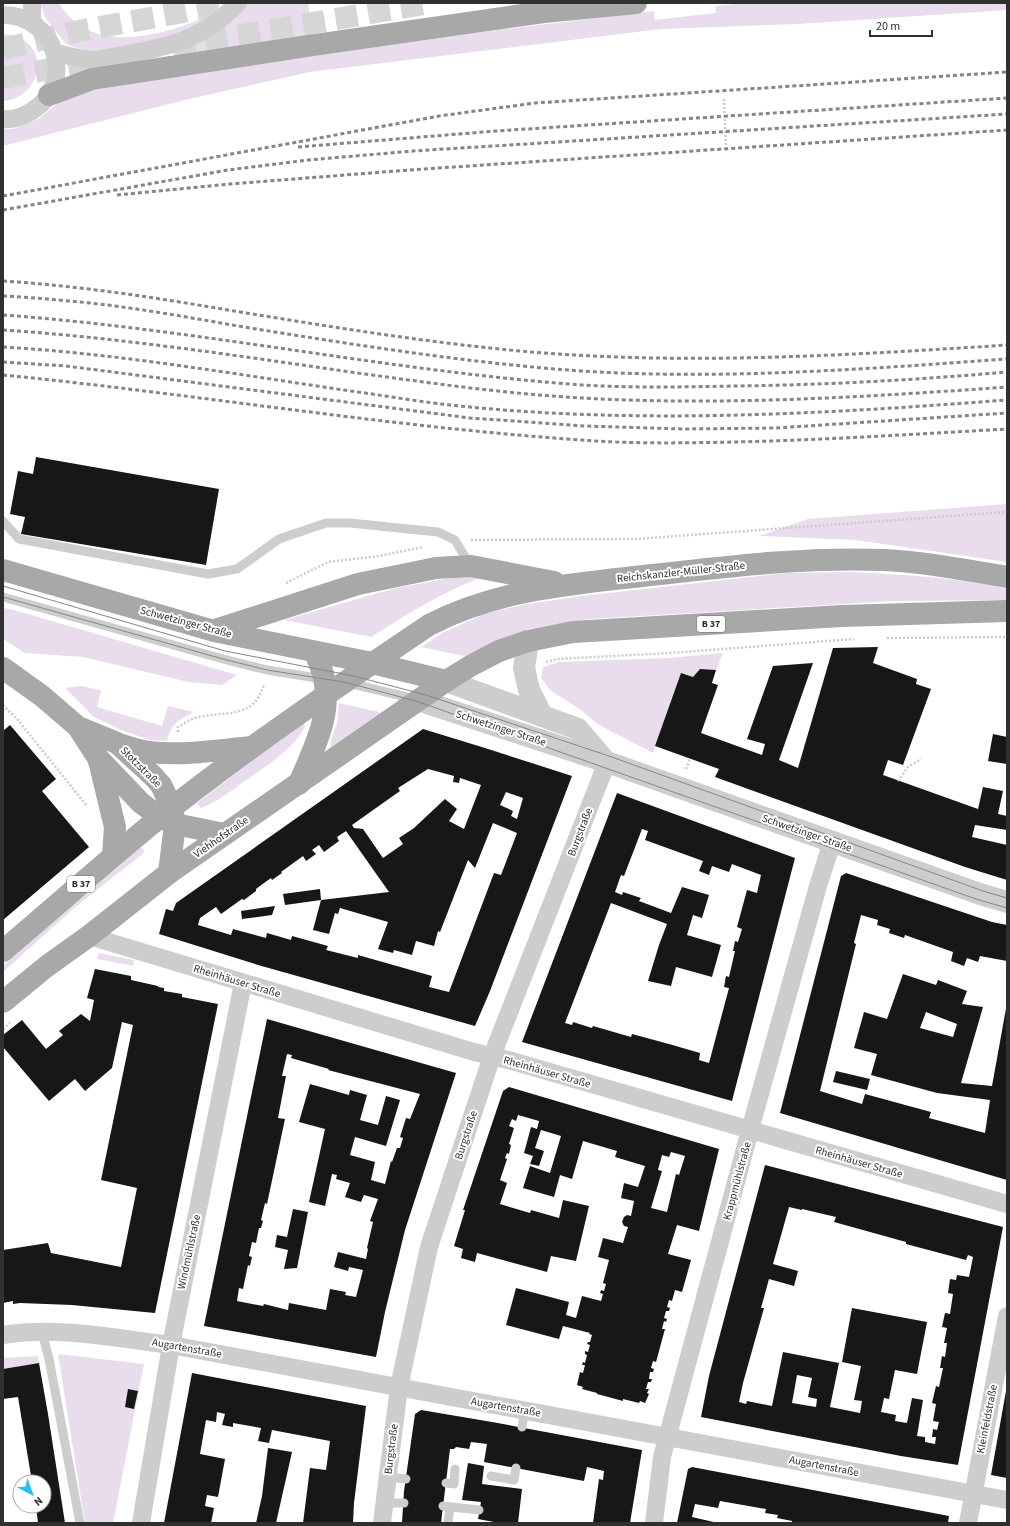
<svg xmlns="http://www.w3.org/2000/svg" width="1010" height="1526" viewBox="0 0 1010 1526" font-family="'Source Sans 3',sans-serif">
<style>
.green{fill:#e9dded}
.building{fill:#171717;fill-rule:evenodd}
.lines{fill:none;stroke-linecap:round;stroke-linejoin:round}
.primary-tunnel{stroke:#d6d6d6;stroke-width:22;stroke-dasharray:22 11;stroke-linecap:butt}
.path{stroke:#cacaca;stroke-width:2.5;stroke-dasharray:2 2;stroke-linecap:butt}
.service{stroke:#cdcdcd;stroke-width:9}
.minor{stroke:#cdcdcd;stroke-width:18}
.tertiary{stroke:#cdcdcd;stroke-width:22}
.primary{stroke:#a8a8a8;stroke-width:22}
.tram{stroke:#858585;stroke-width:1}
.rail{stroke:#858585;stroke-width:3;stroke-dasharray:4 3;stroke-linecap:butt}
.labels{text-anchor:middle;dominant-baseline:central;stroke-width:4;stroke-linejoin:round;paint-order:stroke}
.shield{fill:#fff;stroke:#6e6e6e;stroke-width:1}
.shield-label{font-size:10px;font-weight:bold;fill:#303030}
.street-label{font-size:11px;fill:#303030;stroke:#fff}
</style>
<rect width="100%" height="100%" fill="#fff"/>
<g class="green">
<path d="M40 3H59C91 57 163 36 210 15V17L193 28 162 40 92 52 74 47 66 44 46 19Z"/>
<path d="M248 3H308L313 35 180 56 179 50 232 19Z"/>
<path d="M744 3H1007V10L799 24 661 29 310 72 185 100 3 146V129H13L30 123 40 118 60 101 96 86 498 30 654 11 655 20 715 13 716 6Z"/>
<path d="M3 34C10 35 17 36 24 40 51 60 34 99 3 101Z"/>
<path d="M1007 504V562L856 540 759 536 808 519Z"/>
<path d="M852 572C904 575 956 577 1007 589V600L894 601 590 619 528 629 494 642 464 656 421 647 442 633 487 613 526 604 582 596 786 573Z"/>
<path d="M478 574 482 577C443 592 407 614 371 637L284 620 392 589 445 579Z"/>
<path d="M3 608 14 610 237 675 222 685 188 682 83 657 25 653 3 639Z"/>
<path d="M723 653 716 670 700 669 693 677 681 673 653 753 599 725 581 710 550 690 541 678 543 667 559 662 669 658Z"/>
<path d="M81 686 101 690 97 707 162 726 168 706 194 712C179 720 171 723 167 741L150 740 121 730 94 717 65 688Z"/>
<path d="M339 703 379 712V714L331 747 330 743 337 723Z"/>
<path d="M304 724 305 727C291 751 270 763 248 779 232 790 219 801 201 808L197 803 298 725Z"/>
<path d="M141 847 145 852 74 908 3 972V966Z"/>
<path d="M99 953 134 960 133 966 97 959Z"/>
<path d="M58 1354 144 1364 113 1523H85Z"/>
<path d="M38 1356 39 1363 3 1369V1358Z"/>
</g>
<g class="building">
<path d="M36 457 219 489 206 565 21 534 25 517 10 514 18 471 33 474Z"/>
<path d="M878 647 873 663 917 679 916 684 931 689 903 765 888 760 883 775 978 809 983 787 1003 791 998 814 1007 816V830L975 825 972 837 1007 845V880L965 867 715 777 719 769 655 746 681 673 693 677 700 669 716 670 712 683 718 685 701 733 762 755 765 744 747 739 773 666 813 663 779 760 798 768 833 648Z"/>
<path d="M10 725 56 779 42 791 89 847 3 920V731Z"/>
<path d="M423 729 485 748 572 776 490 991 475 1026 258 965 159 934 166 909 173 911 176 903ZM428 769 454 776 453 782 459 783 460 778 481 785 464 829 449 821 457 809 445 799 414 828 399 838 403 844 383 858 363 829 354 828 352 825 400 791 398 788ZM506 792 523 798 517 819 511 816 513 811 500 805ZM493 823 517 833 501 875 494 873 449 992 429 987 432 976 358 955V958L326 950 328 946 292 936 291 940 267 933 266 938 233 929 231 935 198 925 200 918 216 907 221 914 242 899 244 900 256 891V889L260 886 271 878 272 880 282 873 281 872 303 856 306 861 316 854 312 850 319 845 324 852 339 841 337 837 346 831 389 892 321 900 320 889 283 894 285 905 321 900 313 930 329 934 335 913 338 914 340 908 388 922 378 949 393 953 394 950 412 955 416 941 434 946 438 931 440 932 468 860 475 868Z"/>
<path d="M993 734 1007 737V764L988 761Z"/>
<path d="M617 793 795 858 732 1101 522 1042ZM642 829 648 831 645 840 703 861 699 871 709 875 712 866 729 872 732 864 761 875 757 893 747 890 737 927 742 929 738 942 735 941 733 951H735L729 977 726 976 724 987 729 988 709 1063 699 1060 700 1053 669 1044 632 1034 631 1037 593 1026 592 1028 573 1022 572 1025 565 1023 611 903 667 924 659 945 648 981 671 986 676 967 712 977 721 945 687 935 693 915 702 918 709 895 682 887 671 913 639 901 641 898 623 892 622 895 615 892 621 875 624 876Z"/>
<path d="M846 873 992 922 1007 925V961L980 956 978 962 967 958 964 966 951 961 953 952 905 935 904 938 889 933 890 929 877 925 878 920 861 915 854 943 856 944 820 1091 862 1104 865 1094 931 1112 929 1118 985 1133 990 1100 937 1093 871 1075 877 1054 854 1048 864 1012 887 1019 903 974 936 985 938 980 967 991 962 1004 983 1007 961 1083 992 1086 1007 1003V1180L780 1113 841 876ZM926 1012 957 1024 953 1037 920 1028Z"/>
<path d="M275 906 272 915 242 919 241 911Z"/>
<path d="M95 969 131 976V980L158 986V987L164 988V991L182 994V997L218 1004 155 1313 72 1305 20 1303 13 1304V1301L3 1303V1250L48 1243 51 1253 121 1267 137 1188 101 1180 133 1025 122 1022 112 1068 85 1091 75 1079 49 1101 3 1047V1035L22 1020 46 1049 63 1035 59 1031 81 1014 90 1021 94 1000 87 998Z"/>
<path d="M267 1019 456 1073 405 1230 385 1312 376 1357 204 1326ZM287 1054 292 1055 291 1058 329 1069 328 1070 420 1094 410 1119 406 1118 400 1137 403 1138 400 1148H397L392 1162 391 1161 385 1184 371 1180 375 1162 350 1155 355 1137 386 1146 400 1100 386 1096 378 1125 360 1120 367 1095 350 1090 349 1095 310 1084 299 1122 325 1129 309 1202 325 1206 332 1174 337 1175 336 1179 350 1183 345 1197 361 1202 364 1195 378 1199 370 1221 373 1222 367 1248 368 1249 366 1259 338 1252 334 1267 348 1271 349 1267 363 1270 356 1297 345 1295 346 1292 330 1289 326 1310 289 1303 288 1310 264 1304 263 1306 237 1301 239 1288 243 1289 248 1265 250 1266 252 1257 249 1256 252 1242 256 1243 259 1228H261L263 1221 261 1220 265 1203 267 1204 285 1119 278 1118 286 1076H282Z"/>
<path d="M836 1071 870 1079 867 1090 833 1082Z"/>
<path d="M509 1087 719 1149 699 1231 677 1225 668 1254 691 1260 682 1292 675 1290 672 1301 669 1300 667 1307 670 1308 669 1311H666L664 1318 667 1319 666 1322 664 1321 662 1329H665L656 1362 653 1361 651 1368 654 1369 653 1372H650L649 1379H652L651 1382H648L646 1389H649L647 1393 649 1394 645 1403 640 1401 639 1403 623 1399V1401L597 1394V1393L582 1389 583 1387 577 1385 580 1372 583 1373 585 1365H582L583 1362 585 1363 587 1355 585 1354V1351L588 1352 590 1345 587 1344 588 1342H590L592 1335 589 1334 590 1333 563 1326 559 1339 506 1325 516 1288 569 1302 566 1315 576 1318 582 1296 601 1301 603 1294 600 1293 601 1290 604 1291 606 1284 603 1283 609 1260 598 1257 603 1238 623 1243 628 1227 624 1226 622 1222 624 1217 627 1215 631 1216 634 1201 621 1198 624 1183 638 1187 645 1166 615 1157 617 1151 583 1141 572 1179 560 1175 554 1197 523 1188 530 1166 550 1173 561 1136 541 1130 535 1148 544 1151 539 1166 530 1164 533 1156 524 1153 531 1127 537 1129 539 1121 518 1115 516 1121 512 1119 509 1126 514 1128 509 1144 511 1145 509 1154 507 1153 505 1158 507 1159 500 1180 507 1183 500 1204 530 1213 531 1210 559 1218 563 1200 589 1206 576 1261 551 1256 547 1272 477 1253 475 1262 461 1258 463 1249 454 1246 465 1210H463L503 1091ZM671 1152 685 1156 679 1175 676 1174 667 1212 651 1208 662 1171 658 1170 662 1155 669 1157Z"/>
<path d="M765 1165 1003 1227 958 1465 901 1456 701 1417 709 1376ZM789 1207 802 1210V1209L836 1217 834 1222 906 1242V1244L966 1260 968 1255 973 1257 969 1277 957 1275 956 1280 950 1279 948 1293 953 1294 950 1314 945 1313 942 1327 947 1328 944 1343H947L945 1357 942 1356 940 1368H943L939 1387 936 1386 932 1403 936 1404 933 1421 939 1422 937 1430 933 1429 932 1437H936L935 1444 925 1442V1437L917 1436 923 1400 912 1398 907 1423 895 1421 896 1415 881 1412 884 1398 889 1399 895 1370 917 1374 927 1322 852 1308 842 1362 861 1366 854 1400 862 1401 860 1413 830 1407 839 1363 783 1352 772 1406 747 1401 746 1404 739 1402 743 1383 764 1308H761L769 1279 794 1286 798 1271 773 1264ZM797 1375 812 1378 808 1397 817 1399 816 1407 792 1403Z"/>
<path d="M293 1209 308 1212 297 1268 284 1269 288 1250 275 1247 277 1235 287 1237Z"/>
<path d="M39 1363 48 1414 65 1523H38L36 1506H44V1482H32L18 1397 3 1399V1369Z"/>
<path d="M192 1373 366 1406 354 1503 353 1523H303L310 1468 326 1470 330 1441 272 1430 269 1443 258 1441 261 1428 233 1423V1427L222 1425 225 1414 217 1412 216 1422 206 1420 200 1454 225 1459 218 1497 207 1495 205 1506 214 1508 211 1523H164Z"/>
<path d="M128 1389 138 1391 134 1409 125 1407Z"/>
<path d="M1006 1391H1007V1478L991 1475Z"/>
<path d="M421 1410 492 1422 642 1450 630 1523H593L599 1479 603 1480 604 1471 587 1467 584 1481 484 1462 487 1444 471 1442 469 1449 456 1447 454 1449H450L441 1523H402L404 1491 415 1414Z"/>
<path d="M268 1448 292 1452 276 1523H256L262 1496Z"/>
<path d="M468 1463 484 1466 482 1484 522 1489 518 1523H499L478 1519 481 1502 462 1500Z"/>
<path d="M692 1467 949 1516 948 1523H792V1521L777 1518 778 1515 765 1513 766 1509 720 1501 718 1508 695 1504 692 1517 718 1523H677L688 1469Z"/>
</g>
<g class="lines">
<g class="primary-tunnel">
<path d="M173 47 429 3"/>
<path d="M3 49 73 32 233 3"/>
<path d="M3 78 98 60"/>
</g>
<g class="path">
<path d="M724 99 726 148"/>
<path d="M471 540 635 539 1007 512"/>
<path d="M286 583 328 562 379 556 423 547"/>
<path d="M887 638 1007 637"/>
<path d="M546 662 557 659 670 653 854 639"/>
<path d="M3 705 17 719 87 806"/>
<path d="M178 732V727C183 724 189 720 195 718 223 710 254 721 264 684"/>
<path d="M686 769 690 759"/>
<path d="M898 781 908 767 921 759"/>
<path d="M3 1029 10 1023"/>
</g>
<g class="service">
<path d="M3 521 19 539 208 574 237 569 279 539 326 523H350L438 532 455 540 470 565"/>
<path d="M3 597 223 659 267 670 323 679"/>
<path d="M348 683 415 699"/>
<path d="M42 1332 49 1359 80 1523"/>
<path d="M522 1427 525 1410"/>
<path d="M491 1476 514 1480 516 1468"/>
<path d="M387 1477 406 1479"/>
<path d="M446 1483 454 1484 455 1469"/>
<path d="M384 1503H404"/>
<path d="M443 1506 479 1510"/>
<path d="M448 1523 450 1507"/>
</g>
<g class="minor">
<path d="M32 3V23"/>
<path d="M3 15C56 15 77 83 32 111 23 117 14 120 3 119"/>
<path d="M55 53C67 55 82 60 94 60 105 59 117 56 127 54 174 46 204 38 238 3"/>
<path d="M89 936 474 1052 508 1060 1007 1204"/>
<path d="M3 1335C59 1326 115 1338 171 1345L1007 1500"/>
<path d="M141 1523 171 1345 243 983"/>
<path d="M382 1523 399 1387 429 1247 492 1056 607 762"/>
<path d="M654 1523 662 1457 753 1119 818 886 832 842"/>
<path d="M968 1523 1007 1316"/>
</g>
<g class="tertiary">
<path d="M528 641 524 668 529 690 542 716"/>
<path d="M446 681 578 729 606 762"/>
<path d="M418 700 607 762 980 894 1007 902"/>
</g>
<g class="primary">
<path d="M49 95 92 79 314 45 544 12 636 3"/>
<path d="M3 570 214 631 372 663 446 681"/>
<path d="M215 630 358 584 436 568 471 566 554 582"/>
<path d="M3 668 42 696 78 727 117 743 153 776 161 785 172 808 175 824 169 873"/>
<path d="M78 727 98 758 141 803 160 817 175 824 224 834"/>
<path d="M122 745C131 748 140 751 149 752 183 756 218 750 252 747"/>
<path d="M99 761 115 827 113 855"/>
<path d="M299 784C313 749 332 717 324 678 322 669 318 661 315 652"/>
<path d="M3 951C55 907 106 861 159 818 245 749 337 687 429 625 496 590 570 584 643 576 723 567 803 557 884 560 925 562 966 570 1007 577"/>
<path d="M3 1002 47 966 89 936 169 873 446 681 472 665 499 651 528 641 573 632 842 616 1007 611"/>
</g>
<g class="tram">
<path d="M3 586 225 651 354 676 426 695 609 756 983 891 1007 898"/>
<path d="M3 597 223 659 267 670 344 682 416 701 976 899 1007 908"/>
</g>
<g class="rail">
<path d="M298 147 496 131 1007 98"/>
<path d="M117 195 230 184 409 170 1007 130"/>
<path d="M3 196 439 116 535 103 1007 72"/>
<path d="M3 210 228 170 308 160 413 151 1007 114"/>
<path d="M3 281C81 286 158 298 234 311 320 325 405 339 490 348 663 367 835 356 1007 345"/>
<path d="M3 296C25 297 47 299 69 301 128 306 186 317 244 327 356 345 468 363 581 371 723 380 866 369 1007 359"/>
<path d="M3 315C197 329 388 371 582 385 632 388 683 387 734 386 825 385 916 380 1007 372"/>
<path d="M3 330C124 338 245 357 365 374 437 384 509 394 582 398 722 406 867 397 1007 387"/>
<path d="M3 347C124 354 245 376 365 393 393 397 422 402 450 405 635 425 822 414 1007 400"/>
<path d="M3 362 66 366 470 418 585 426 683 429 776 428 1007 413"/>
<path d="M3 375C196 394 388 427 582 440 632 444 683 443 734 442 825 440 916 434 1007 429"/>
</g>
</g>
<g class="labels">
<g class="shield">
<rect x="697" y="616" width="28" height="16" rx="3"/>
<rect x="67" y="876" width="28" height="16" rx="3"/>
</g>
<g class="shield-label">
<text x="711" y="624">B 37</text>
<text x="81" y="884">B 37</text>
</g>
<g class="street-label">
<text transform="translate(681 572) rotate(-6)">Reichskanzler-Müller-Straße</text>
<text transform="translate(186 622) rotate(15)">Schwetzinger Straße</text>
<text transform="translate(501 728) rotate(18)">Schwetzinger Straße</text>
<text transform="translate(141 767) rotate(45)">Stotzstraße</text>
<text transform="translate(580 832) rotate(-69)">Burgstraße</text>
<text transform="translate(807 833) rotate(19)">Schwetzinger Straße</text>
<text transform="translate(221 837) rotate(-35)">Viehhofstraße</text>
<text transform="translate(237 981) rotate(17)">Rheinhäuser Straße</text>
<text transform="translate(547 1072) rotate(16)">Rheinhäuser Straße</text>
<text transform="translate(466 1135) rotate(-72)">Burgstraße</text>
<text transform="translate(859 1162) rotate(16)">Rheinhäuser Straße</text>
<text transform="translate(737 1181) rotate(-75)">Krappmühlstraße</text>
<text transform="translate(189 1252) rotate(-78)">Windmühlstraße</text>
<text transform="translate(187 1348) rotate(10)">Augartenstraße</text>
<text transform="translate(506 1407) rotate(10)">Augartenstraße</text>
<text transform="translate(987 1419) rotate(-79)">Kleinfeldstraße</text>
<text transform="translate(391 1449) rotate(-83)">Burgstraße</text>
<text transform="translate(824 1466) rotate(11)">Augartenstraße</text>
</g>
</g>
<rect width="1010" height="1526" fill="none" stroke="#303030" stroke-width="8"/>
<g transform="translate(32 1494) rotate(139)"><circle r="19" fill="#ffffff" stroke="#acacac"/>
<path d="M0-3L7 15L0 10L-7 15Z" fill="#2cbfec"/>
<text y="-6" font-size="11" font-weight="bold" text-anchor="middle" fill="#303030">N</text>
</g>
<path d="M870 30v6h62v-6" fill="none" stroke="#303030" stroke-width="2"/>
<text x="876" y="30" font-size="12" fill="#303030" stroke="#ffffff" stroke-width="3" paint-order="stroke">20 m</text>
</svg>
